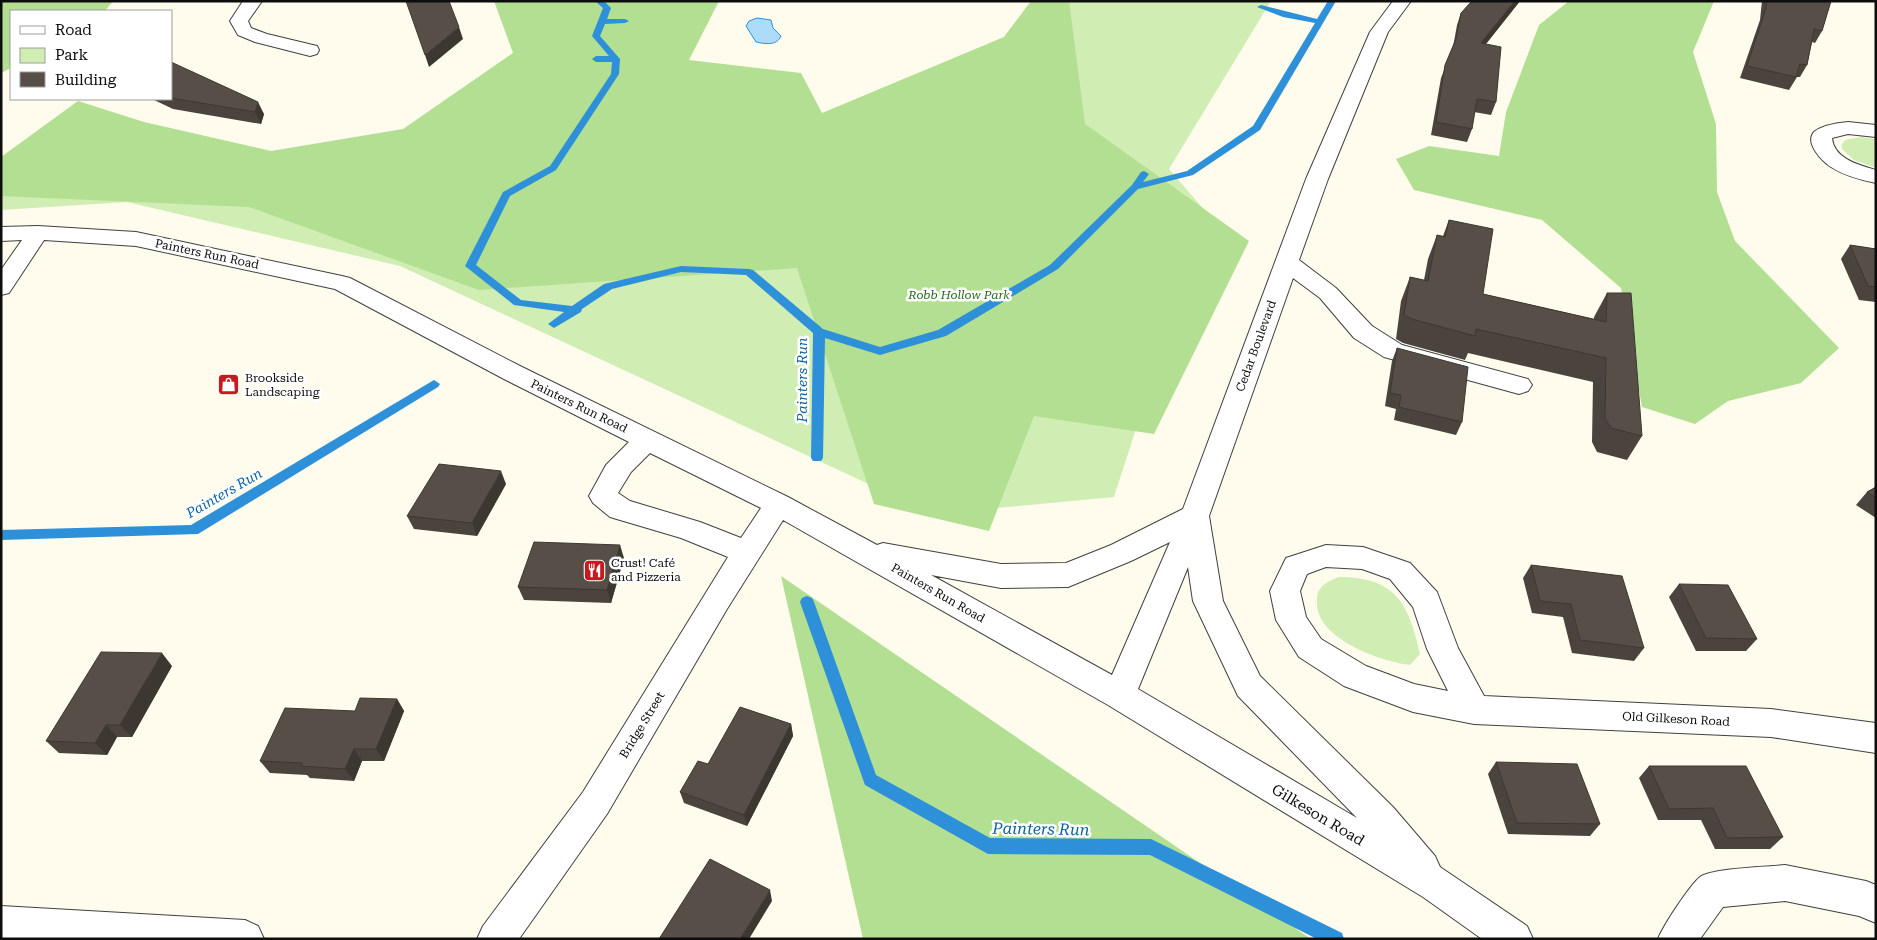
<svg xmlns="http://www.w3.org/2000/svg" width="1877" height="940" viewBox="0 0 1877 940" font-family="'Roboto Serif',serif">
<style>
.green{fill:#d0edb3}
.forest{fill:#b2df91}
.water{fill:#addcfb;stroke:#2e90d8}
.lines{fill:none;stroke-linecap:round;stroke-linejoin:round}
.stream{fill:#2e90d8;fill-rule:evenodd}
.minor-casing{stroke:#404040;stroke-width:2}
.minor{fill:#fff;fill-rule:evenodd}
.wall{fill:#4b433e}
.shaded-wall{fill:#3d3732}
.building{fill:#574e48;stroke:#3d3732}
.labels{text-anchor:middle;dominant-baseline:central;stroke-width:5;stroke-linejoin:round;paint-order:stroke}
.street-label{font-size:12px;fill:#0d0d0d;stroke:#fff}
.park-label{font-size:12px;font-style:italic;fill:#276a18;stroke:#fff}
.poi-label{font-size:12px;fill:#0d0d0d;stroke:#fff;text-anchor:start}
.water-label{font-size:14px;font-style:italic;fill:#0c61a9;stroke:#fff}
.near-street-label{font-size:15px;fill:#0d0d0d;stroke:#fff}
.near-water-label{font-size:16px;font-style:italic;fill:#0c61a9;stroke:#fff}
</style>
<rect width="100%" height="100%" fill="#fffced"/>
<g class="green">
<path d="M1059 1H1271L1169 169 1206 212 1114 497 933 514 400 266 127 202 1 210V163L740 161 1010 46Z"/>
<path d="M1861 137 1876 139V168L1854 160 1842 149V144L1845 140Z"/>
<path d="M1339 577C1395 577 1409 603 1420 654L1410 665C1379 661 1314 638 1317 600 1317 586 1327 582 1339 577Z"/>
</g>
<g class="forest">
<path d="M1 1H113L105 11H11V68L1 73Z"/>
<path d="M494 1H719L689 60 801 73 822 113 1004 37 1031 1H1069L1085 124 1249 241 1154 434 1034 416 989 531 874 504 797 268 479 290 249 207 1 196V157L78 101 144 122 271 151 403 129 513 53Z"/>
<path d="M1569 1H1714L1693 52 1716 124 1717 192 1735 241 1839 348 1801 383 1728 401 1695 424 1642 407 1621 288 1542 220 1414 190 1396 159 1429 146 1499 156 1506 112 1539 25Z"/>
<path d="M781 576 1311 939H863Z"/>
</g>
<path class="water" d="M757 18 771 20 773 28 781 36C777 46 765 44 756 42L746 26 749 21Z"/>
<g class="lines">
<g class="stream">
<path d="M595 1H604L611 8 607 19H625L629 21 625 23 605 24 600 36 620 59 619 74 556 170 510 196 476 265 521 300 572 306 604 284 681 266 749 269 753 270 823 329 880 347 938 330 1050 265 1132 185 1141 172 1144 171 1149 174 1143 182 1187 171 1253 126 1315 23 1283 17 1257 7 1261 5 1317 19 1328 1H1336L1260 130 1193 175 1138 189 1058 269 946 336 880 355 825 338 823 458 821 461H813L811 458 813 333 746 275 681 272 612 289 582 309 581 312 554 328 548 324 564 312 514 305 465 266 503 192 550 166 611 74 612 62H596L592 59 596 56H609L592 36 603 8Z"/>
<path d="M434 380 440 384 438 387 198 534 1 540V530L191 525Z"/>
<path d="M807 596 812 598 814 602 876 775 990 838 1151 839 1342 933 1344 939H1317L1150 855 988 854 865 785 800 602 802 598Z"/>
</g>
<defs>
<g id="minor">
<path d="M243 1H262L248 21 251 28 267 34 317 46 319 50 317 54 310 56 255 42 238 35 230 21Z"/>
<path d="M1393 1H1411L1388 32 1328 179 1299 260 1336 288 1372 326 1402 345 1528 379 1532 385 1528 391 1519 394 1384 357 1354 338 1320 298 1293 278 1209 516 1223 601 1260 676 1393 807 1435 856 1440 867 1527 926 1533 939H1482L1423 897 1108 705 783 520 727 609 607 814 519 939H477L483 926 583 792 728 557 681 538 610 517 593 503 589 496 606 465 629 442 504 379 335 289 136 246 44 240 9 293 1 295V270L22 240 1 241V227L38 226 136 232 342 276 350 278 522 367 788 497 877 545 883 543 1001 564 1066 563 1111 545 1183 509 1306 179 1370 32ZM650 453 761 508 741 538 700 522 630 501 618 493 631 472ZM1170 542 1112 675 931 575 1001 588 1068 587 1131 561ZM1188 567 1193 601 1238 696 1357 818 1138 689Z"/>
<path d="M1848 122 1876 125V137L1848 134 1832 138C1834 159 1859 165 1876 170V183C1861 180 1845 176 1831 167 1823 162 1804 143 1814 132 1822 125 1838 123 1848 122Z"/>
<path d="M1326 545 1363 547 1410 563 1437 592 1458 648 1484 696 1771 709 1876 723V753L1771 737 1474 724 1413 712 1344 686 1299 657 1276 620 1270 591 1286 558ZM1326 567 1362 569 1390 579 1413 607 1427 649 1448 691 1414 684 1366 666 1321 639 1306 617 1300 591 1307 574Z"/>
<path d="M1785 865 1866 881 1876 885V923L1859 916 1785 901 1723 907 1700 939H1658C1663 926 1690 885 1700 877 1712 868 1767 867 1785 865Z"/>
<path d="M1 906 245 920 258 926 264 939H1Z"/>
</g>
</defs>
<use href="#minor" class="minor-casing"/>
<use href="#minor" class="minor"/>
</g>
<g class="wall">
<path d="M1472 1H1520L1486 44 1496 102 1491 115 1474 112 1472 129 1467 142 1431 135 1441 78 1453 47 1457 25 1461 13Z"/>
<path d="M1762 1H1831L1822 31 1815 43 1812 42 1807 65 1800 77H1797L1789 90 1740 78 1760 20Z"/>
<path d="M171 62 264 114 261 124 173 109 152 99H171Z"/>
<path d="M1449 220 1483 294 1594 319V317L1607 293 1642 436 1627 460 1597 452 1592 442 1593 382 1468 353 1465 360 1403 343 1396 339 1401 301 1410 277 1424 280 1428 259 1437 235 1443 236Z"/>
<path d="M1850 245 1876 249V302L1859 300 1841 259Z"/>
<path d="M1397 348 1462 422 1456 435 1394 420 1396 409 1385 406 1392 361Z"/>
<path d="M506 484 477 536 414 529 407 516Z"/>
<path d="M1876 487V518L1856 505 1867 492Z"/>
<path d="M624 558 611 603 524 600 518 587Z"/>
<path d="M1531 565 1644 648 1634 661 1572 653 1563 617 1532 613 1523 578Z"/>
<path d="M1679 584 1757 639 1746 651H1696L1669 597Z"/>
<path d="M172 666 132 737H117L107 755 59 753 46 741Z"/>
<path d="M397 699 404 711 384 761H362L354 781 310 778 307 775 270 773 260 761Z"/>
<path d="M791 724 793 736 747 826 684 803 680 792 708 764Z"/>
<path d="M1496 762 1600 824 1590 836 1508 834 1488 774Z"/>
<path d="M1649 766 1783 837 1770 849H1715L1701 820H1658L1639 778Z"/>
</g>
<g class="shaded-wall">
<path d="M1515 1H1520L1477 55 1481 43Z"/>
<path d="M459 27 463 39 429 67 425 55Z"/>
<path d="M258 102 264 114 261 124 255 112Z"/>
<path d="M501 471 506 484 477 536 472 523Z"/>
<path d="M620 545 624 558 611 603 607 590Z"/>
<path d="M162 653 172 666 132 737 120 725Z"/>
<path d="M397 699 404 711 384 761 376 749Z"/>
<path d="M791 724 793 736 747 826 744 815Z"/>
<path d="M106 725 117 737 107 755 95 743Z"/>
<path d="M354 749 362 761 354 781 345 769Z"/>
<path d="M770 890 772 901 749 939H740Z"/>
</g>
<g class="building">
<path d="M406 1H449L459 27 425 55Z"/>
<path d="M1472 1H1515L1481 43 1501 47 1496 102 1477 99 1472 129 1436 122 1445 65 1456 39 1461 13Z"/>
<path d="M1767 1H1831L1822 31 1814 29 1807 65 1800 64 1796 77 1747 66 1766 8Z"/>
<path d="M171 62 258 102 255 112 171 98Z"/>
<path d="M1449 220 1493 229 1483 294 1606 322 1607 293H1631L1642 436 1611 428 1605 418 1606 358 1476 329 1475 336 1412 319 1404 315 1410 277 1428 281 1437 235 1445 237Z"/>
<path d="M1850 245 1876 249V287L1868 286Z"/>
<path d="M1397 348 1468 367 1462 422 1399 407 1401 395 1390 393Z"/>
<path d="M439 464 501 471 472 523 407 516Z"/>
<path d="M1876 487V498L1867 492Z"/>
<path d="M534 542 620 545 607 590 518 587Z"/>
<path d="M1531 565 1622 576 1644 648 1580 640 1571 604 1540 601Z"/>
<path d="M1679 584 1728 585 1757 639 1706 638Z"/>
<path d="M101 652 162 653 120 725H106L95 743 46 741Z"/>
<path d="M360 698 397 699 376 749H354L345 769 301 766 302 763 260 761 285 708 355 711Z"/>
<path d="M740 707 791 724 744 815 680 792 698 761 708 764Z"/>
<path d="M1496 762 1577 764 1600 824 1517 823Z"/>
<path d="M1649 766H1746L1783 837 1727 838 1713 808 1669 809Z"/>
<path d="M710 859 770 890 740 939H659Z"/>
</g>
<defs>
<symbol id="shop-square" viewBox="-11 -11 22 22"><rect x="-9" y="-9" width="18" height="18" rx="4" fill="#c81a1e" stroke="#fff"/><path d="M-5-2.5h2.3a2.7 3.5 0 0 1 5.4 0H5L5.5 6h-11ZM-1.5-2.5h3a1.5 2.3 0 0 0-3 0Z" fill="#fff"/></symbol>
<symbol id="restaurant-square" viewBox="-11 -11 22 22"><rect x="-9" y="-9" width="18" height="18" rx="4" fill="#c81a1e" stroke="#fff"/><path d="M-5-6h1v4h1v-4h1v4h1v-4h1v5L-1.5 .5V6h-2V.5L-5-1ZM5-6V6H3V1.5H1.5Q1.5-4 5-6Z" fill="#fff"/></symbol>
</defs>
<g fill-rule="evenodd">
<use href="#shop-square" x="216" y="372" width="25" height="25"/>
<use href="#restaurant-square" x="582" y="558" width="25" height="25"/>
</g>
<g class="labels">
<g class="street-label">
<text transform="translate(207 254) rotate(12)">Painters Run Road</text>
<text transform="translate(1256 346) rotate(-70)">Cedar Boulevard</text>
<text transform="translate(579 406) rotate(26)">Painters Run Road</text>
<text transform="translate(938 593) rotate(30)">Painters Run Road</text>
<text transform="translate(1676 719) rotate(3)">Old Gilkeson Road</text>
<text transform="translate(642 725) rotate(-59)">Bridge Street</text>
</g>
<g class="park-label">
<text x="959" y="295">Robb Hollow Park</text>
</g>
<g class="poi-label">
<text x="245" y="378">Brookside<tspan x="245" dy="14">Landscaping</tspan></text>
<text x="611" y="563">Crust! Café<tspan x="611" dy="14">and Pizzeria</tspan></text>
</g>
<g class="water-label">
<text transform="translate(802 380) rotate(-90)">Painters Run</text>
<text transform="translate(224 493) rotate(-30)">Painters Run</text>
</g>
<g class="near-street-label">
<text transform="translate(1318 815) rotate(31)">Gilkeson Road</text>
</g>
<g class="near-water-label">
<text transform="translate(1041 829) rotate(1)">Painters Run</text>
</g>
</g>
<rect width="1877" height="940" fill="none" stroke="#0d0d0d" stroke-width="5"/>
<rect x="10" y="10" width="162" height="90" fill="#ffffff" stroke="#9e9e9e"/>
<rect x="20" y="26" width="25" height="8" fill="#ffffff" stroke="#9e9e9e"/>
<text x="55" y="35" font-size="15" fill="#0d0d0d">Road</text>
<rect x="20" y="48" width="25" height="15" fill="#d0edb3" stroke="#9e9e9e"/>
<text x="55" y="60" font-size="15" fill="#0d0d0d">Park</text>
<rect x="20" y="72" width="25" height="15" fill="#574e48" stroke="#9e9e9e"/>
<text x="55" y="85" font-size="15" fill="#0d0d0d">Building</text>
</svg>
